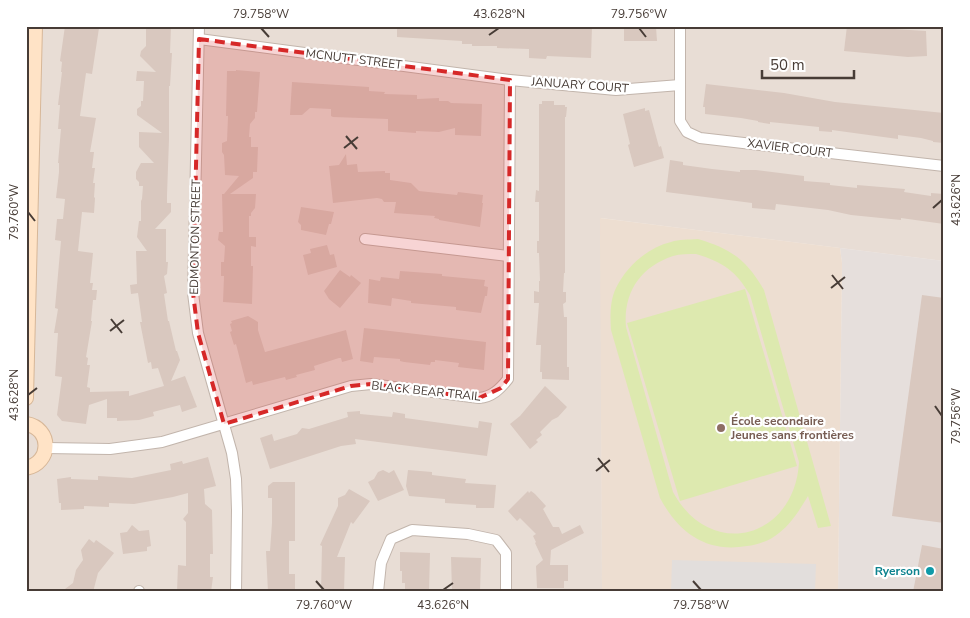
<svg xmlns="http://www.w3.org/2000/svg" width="970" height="618" viewBox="0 0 970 618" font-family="'Nunito Sans',sans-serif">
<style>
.residential{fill:#e8ddd5}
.industrial{fill:#e6dfdc}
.education{fill:#edded1}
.green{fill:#dde9af;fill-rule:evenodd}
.parking{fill:#e2dedc}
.building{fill:#d9c8bf}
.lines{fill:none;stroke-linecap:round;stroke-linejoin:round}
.street-casing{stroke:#c2b5ac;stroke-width:12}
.secondary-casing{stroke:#d7b798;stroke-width:16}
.street{stroke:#fff;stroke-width:10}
.secondary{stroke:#ffe3c6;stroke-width:14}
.marked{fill:#d62828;fill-opacity:0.2;stroke:#d62828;stroke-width:4;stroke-dasharray:10 6;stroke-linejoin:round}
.ticks{fill:none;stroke:#473c36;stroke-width:2}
.education-dot{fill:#8d6e63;stroke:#fff;stroke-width:2}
.culture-dot{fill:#0f9aa8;stroke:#fff;stroke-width:2}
.labels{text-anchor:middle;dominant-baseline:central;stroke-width:4.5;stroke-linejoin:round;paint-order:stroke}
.street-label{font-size:12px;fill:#473c36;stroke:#fff}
.education-label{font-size:12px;font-weight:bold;fill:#785e54;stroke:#fff;text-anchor:start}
.culture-label{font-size:12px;font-weight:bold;fill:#0d838f;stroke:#fff;text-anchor:end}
.neatline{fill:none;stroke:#473c36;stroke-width:2}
.ticks-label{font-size:12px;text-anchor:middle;fill:#473c36}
</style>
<rect width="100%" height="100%" fill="#f4ede7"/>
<path class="residential" d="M26 26H944V261L601 218 602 592H26Z"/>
<path class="industrial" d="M840 248 944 261V592H838L842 263Z"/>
<path class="education" d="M600 218 840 248 842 263 838 592H602Z"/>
<g class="green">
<path d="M698 239C731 249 746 259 764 290L831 526 818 528 808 496C800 509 792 523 779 533 771 540 758 545 747 546 706 553 679 533 660 498L611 330C610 316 610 300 616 288 627 266 647 248 671 242 679 239 689 240 698 239ZM696 254C723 262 736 271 750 295L799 462C795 538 711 562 673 492L626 327C623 293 640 267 673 256 680 254 689 254 696 254Z"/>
<path d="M745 289 797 466 680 501 627 323Z"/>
</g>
<path class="parking" d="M672 560 816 564 815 592H671Z"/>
<g class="building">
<path d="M65 26 99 28 92 74 86 73 80 116 96 118 90 152H94L92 168H95L93 183H95L94 197 95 198 94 213 82 212 78 251 93 253 90 283H93L92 290H97L96 300H93L91 321H92L86 357 88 358 87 365H90L87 387 90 388V392L129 391V396L164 386 158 368 152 369 151 362 148 363 140 322H142L138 293 131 294 130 285 137 284 136 251H147L137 237 139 221H141V201L142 199 143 186H139V182L136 179V172L141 163H154L139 147V132L162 133 137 115V109L141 106V101H143L144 81H136L137 71 156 72 140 56 141 51 146 46V26H171L170 53H172L170 86H169V139L167 195V203H171V212L155 229H166V262H168L167 274 164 276 167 293 164 294 168 321H169L176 351H177L180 360 171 381 185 376 197 407 182 412 180 405 153 412 154 416 139 420 117 421V418H107V399L89 405 86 424 62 421 57 415 62 377 55 376 58 333H54L58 309 55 308 61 241 55 240 57 219H63L65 199 56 198 59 172V163H58L61 129H58L60 105H58L62 72H61L62 62 60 61Z"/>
<path d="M397 26H592L591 58 547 56 546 59 529 58V49L497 48V46H472V44H462V41L397 37Z"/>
<path d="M624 26 656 27 657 41H624Z"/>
<path d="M847 26 926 31 927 56 908 57 844 51Z"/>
<path d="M236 70 260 72 257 112H255V118L250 124 249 137H251V147H258L257 172H253V178L230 194H256L255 208 251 213V216H249V237H256V247L251 246V266H253L252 304 223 302 224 276H221V262H224L225 246 218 240 219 232H223L222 194H224L239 176 225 175 224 155 222 152V143L227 141 228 116H226L227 71H236Z"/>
<path d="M292 82 369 87V91L385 92 384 94 417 95V99L439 98V101H448L451 103 482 104 481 136 455 135V128L439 132 416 131V133L388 131V119L333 117 331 116V109L310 108 302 115H290Z"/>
<path d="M706 84 784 93 835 102 944 113V143L933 142V141L921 138 898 135V139L832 130V132L819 131V127L770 122V124L758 122V121L741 118 705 114V107H703Z"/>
<path d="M542 101H554V105H565V107H567L566 117H565V273H564L563 292H566V302L563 304 564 317H567V367H569V380L542 379V372H540L541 345H536L539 303H534V291L539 292V281H540L539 253H537V241H539V202H535L536 190 539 191V104H542Z"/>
<path d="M645 108V111L649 110 659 147 661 146 664 158 634 167 628 145 630 144 623 114Z"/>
<path d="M346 154 347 165 357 164 358 172 385 171V173H390V180L411 183 419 191 457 195 458 192 483 195 482 203H483L480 227 439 220V219L434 218 435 216 394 213 396 202H384L382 199 377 198 333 203 329 166 339 165Z"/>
<path d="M670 160 683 162V165L712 169 740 172V170H756L804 176V181L830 183V185L857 188V185L905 189 904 192 931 196V193L944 194V224L901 218V220L851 215 828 210 776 204 775 210 752 208V203L666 192Z"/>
<path d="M301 207 334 212 331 224H329L326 235 301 230V225L298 222Z"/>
<path d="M327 245 330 255 334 254 337 267 308 275 303 255 311 253 310 249Z"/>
<path d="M340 270 350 277 351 275 361 283 340 308 329 299 324 291Z"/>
<path d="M400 271 442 274V276L485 280 484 286 488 287 487 296H485L481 313 456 310V307L411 303V301L392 298 391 306 368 303 369 279 380 281 381 277 399 279Z"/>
<path d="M922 295 944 298V523L892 516Z"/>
<path d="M248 316 258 322V330L265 352 346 330 353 359 342 362 341 358H339L314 366 315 370 296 375 297 377 286 380 285 377 253 385 252 381 246 383 236 344 234 345 230 332 232 331 230 324 232 323 231 321Z"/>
<path d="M364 328 486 342 484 370 458 367 459 363 435 360V362H431L430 365 404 362 400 361V359L374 357 373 363 360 361Z"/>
<path d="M545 386 567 407 558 417 552 420 540 432 542 435 536 440 538 442 530 449 510 424 520 416Z"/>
<path d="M360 411V414L392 417 393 412 405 414V418L478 428 479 421 492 423 487 456 355 439 356 444 341 446 270 469 260 438 272 434 274 441 297 434 302 428 309 429 348 417 347 412Z"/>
<path d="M208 457 216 486 204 489 205 504 212 510 213 554H210V577H213L211 592H177L178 565 186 566V522L183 519 188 513V493L173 497 134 504 109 503V507L84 506V509L61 510V503H59L57 479 71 477V479L98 480V476L132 478 171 470 170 464 182 461 183 464Z"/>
<path d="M383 470 389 473 394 470 404 490 378 501 368 482 374 479 378 472Z"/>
<path d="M408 470 432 472V475L466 479 465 483 496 485 494 508H476V505L445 503V499L409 496 406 486Z"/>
<path d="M273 482H295V541H289V574H295V592H268L266 551H270L272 523V498H268V486Z"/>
<path d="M349 489 370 501 353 524 351 522 337 557H345L344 592H321L322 546 320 545 338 506V498L345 495Z"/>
<path d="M528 491 529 493 531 491 535 494 546 506 543 509 553 527H559L562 534 580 525 584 533 551 550 550 565H568V581H564V588H537L536 566 543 560 535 543 536 542 533 536 536 534 520 518 517 521 508 511Z"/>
<path d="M132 525 139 531 149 530 151 546 147 547V551L123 554 120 533 127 532Z"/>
<path d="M89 539 94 543 96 540 114 553 98 573 93 592H61L73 583 76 570 83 560 81 550Z"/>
<path d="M922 545 944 549V592H913Z"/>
<path d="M400 552 430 553 429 592H405V583H402V571H400Z"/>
<path d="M451 557 481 558 480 592H452Z"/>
</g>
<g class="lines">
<defs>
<g id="street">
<path d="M199 26 193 293 198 333 232 453 236 479 237 510 236 592"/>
<path d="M680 26V121L687 132 700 138 944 166"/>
<path d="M199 39 510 80 616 90 680 85"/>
<path d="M365 239 508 256"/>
<path d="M46 448 110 449 162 442 351 386 371 384 479 398C492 397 500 389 508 379L510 80"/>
<path d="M139 591V592"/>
<path d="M378 592 381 563 391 539 412 530 468 534 496 540 506 553V592"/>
</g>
<g id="secondary">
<path d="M26 398 35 26"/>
<path d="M26 424C52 428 52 463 26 468"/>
</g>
</defs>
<use href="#street" class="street-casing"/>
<use href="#secondary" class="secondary-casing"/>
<use href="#street" class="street"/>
<use href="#secondary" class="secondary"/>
</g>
<path class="marked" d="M199 39 510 80 508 379 501 388 479 398 371 384 351 386 224 424 198 333 193 293Z"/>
<path class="ticks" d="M261 28 269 37M639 28 646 37M489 35 499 28M346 136 357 149M344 148 358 137M933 208 942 200M28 212 35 221M832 275 843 289M831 288 845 277M111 319 122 333M110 331 124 320M28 395 37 388M935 406 942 416M598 458 609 472M596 471 610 460M316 581 324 590M693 581 701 590M443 590 453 583"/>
<circle class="education-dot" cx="721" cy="428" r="5"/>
<circle class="culture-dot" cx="930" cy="571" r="5"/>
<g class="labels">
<g class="street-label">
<text transform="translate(354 59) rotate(7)">MCNUTT STREET</text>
<text transform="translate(580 85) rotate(4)">JANUARY COURT</text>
<text transform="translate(790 148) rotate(7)">XAVIER COURT</text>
<text transform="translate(195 237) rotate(-89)">EDMONTON STREET</text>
<text transform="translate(426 391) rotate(6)">BLACK BEAR TRAIL</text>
</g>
<g class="education-label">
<text x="731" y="421">École secondaire<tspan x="731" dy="14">Jeunes sans frontières</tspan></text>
</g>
<g class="culture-label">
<text x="920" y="571">Ryerson</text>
</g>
</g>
<rect width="970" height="618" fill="none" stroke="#ffffff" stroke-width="55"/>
<path d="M762 70v8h92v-8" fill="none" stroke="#473c36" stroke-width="2.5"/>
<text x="770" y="70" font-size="15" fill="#473c36" stroke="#ffffff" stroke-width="4" paint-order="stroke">50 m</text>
<rect x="28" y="28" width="914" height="562" class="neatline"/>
<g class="ticks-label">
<text x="261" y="18">79.758°W</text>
<text x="499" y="18">43.628°N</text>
<text x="639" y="18">79.756°W</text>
<text transform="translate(956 200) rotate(-90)" y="4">43.626°N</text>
<text transform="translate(14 212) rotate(-90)" y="4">79.760°W</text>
<text transform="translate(14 395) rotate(-90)" y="4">43.628°N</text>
<text transform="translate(956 416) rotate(-90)" y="4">79.756°W</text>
<text x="324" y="609">79.760°W</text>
<text x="443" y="609">43.626°N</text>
<text x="701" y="609">79.758°W</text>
</g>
</svg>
